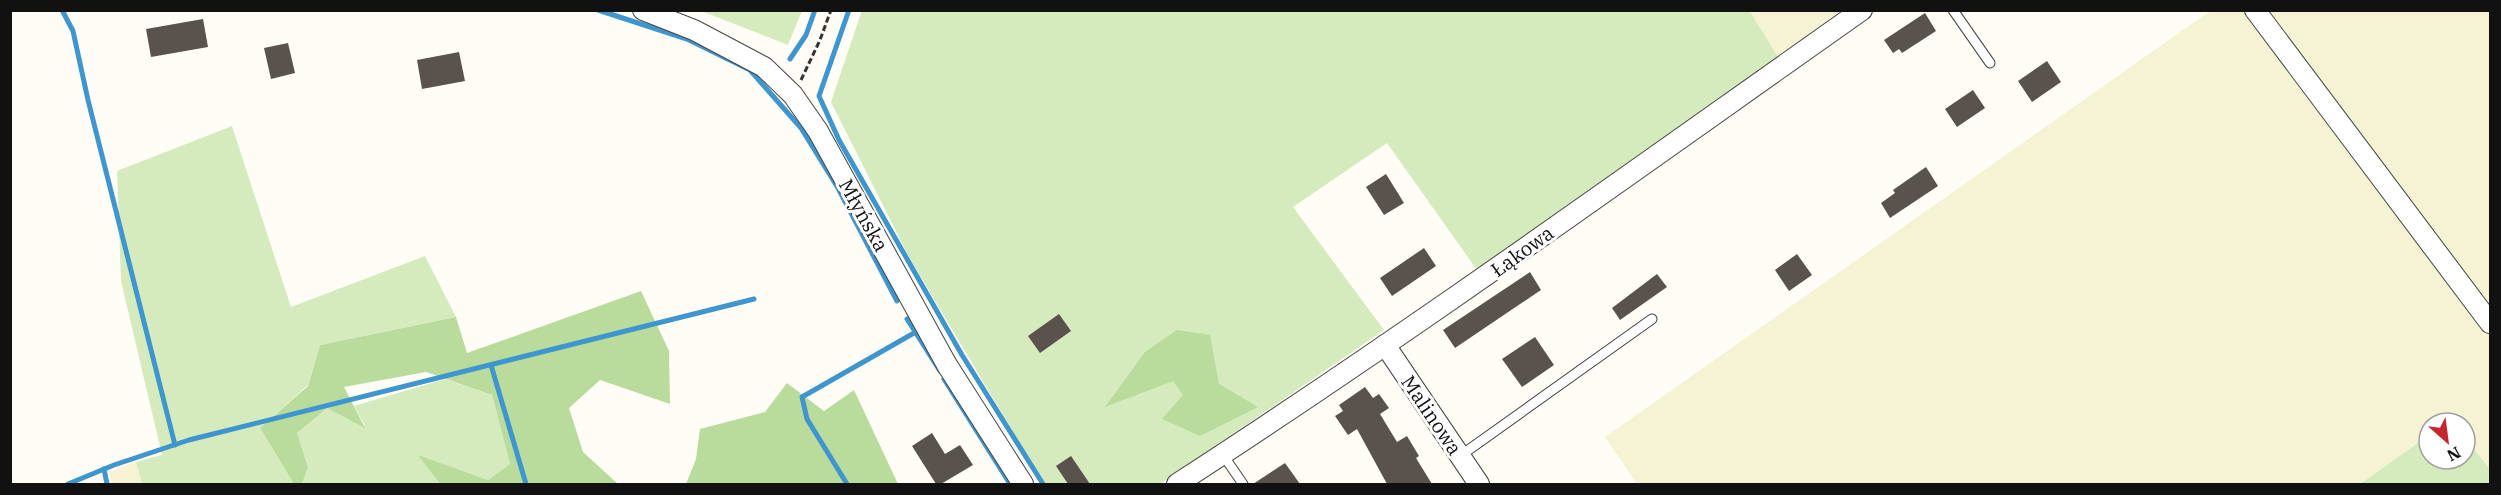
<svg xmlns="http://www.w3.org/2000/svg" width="2501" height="495" viewBox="0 0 2501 495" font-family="'IBM Plex Serif',serif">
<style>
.farmland{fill:#f6f3d4}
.green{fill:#d5ebbd}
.forest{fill:#b9dc9c}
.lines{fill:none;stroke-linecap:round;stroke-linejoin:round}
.stream{stroke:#3f96cf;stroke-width:5}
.building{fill:#5a524d}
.service-casing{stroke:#444;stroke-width:11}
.minor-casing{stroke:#444;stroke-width:22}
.path{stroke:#333;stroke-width:3;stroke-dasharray:6 3;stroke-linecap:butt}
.service{stroke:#fff;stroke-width:9}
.minor{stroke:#fff;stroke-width:20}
.labels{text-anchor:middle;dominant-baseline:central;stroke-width:6;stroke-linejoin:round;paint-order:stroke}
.street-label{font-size:20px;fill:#111;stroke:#fff}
</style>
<rect width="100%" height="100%" fill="#fffdf5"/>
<g class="farmland">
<path d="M1749 11H1845L1778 57Z"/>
<path d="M2210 11H2247L2490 329V469L2465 438V423H2452L2450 420 2446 423H2429V435L2360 484H1637L1605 437Z"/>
<path d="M2264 11H2490V308Z"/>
<path d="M136 462 142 484H112L109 472Z"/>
</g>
<g class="green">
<path d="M862 10H1749L1778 57 1477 270 1387 143 1293 207 1384 330 1160 484H1044L909 257 831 102Z"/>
<path d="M701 11H802L788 45Z"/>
<path d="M232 126 291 307 425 256 456 317 320 345 308 385 260 428 294 484H142L136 462 162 455 121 281 117 171Z"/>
<path d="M445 379 492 395 510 464 488 480 420 456 440 484H302L308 467 297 433 327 407 365 426 354 406Z"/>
<path d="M2429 435V459H2465V438L2490 469V484H2360Z"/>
</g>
<g class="forest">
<path d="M641 291 669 351 670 404 600 380 569 408 583 452 618 484H440L418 455 488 480 510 464 492 395 426 372 344 387 365 428 327 408 297 433 308 467 302 484H294L260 428 308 386 320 345 456 317 467 353Z"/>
<path d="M1177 330 1210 335 1219 384 1258 407 1200 436 1162 419 1183 395 1173 381 1105 407 1145 352Z"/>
<path d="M787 383 824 411 854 390 898 484H686L696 459 700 429 765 412Z"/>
</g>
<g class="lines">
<g class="stream">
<path d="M62 10 73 31 88 100 175 445"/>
<path d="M598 10 687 39 750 70 801 128 838 188 897 301"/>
<path d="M849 10 819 96 839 140 962 355 1043 484"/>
<path d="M790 59 806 35 815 10"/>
<path d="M907 319 940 371"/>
<path d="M491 365 526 484"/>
<path d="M944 379 1010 484"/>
<path d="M104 469 107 484"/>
<path d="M68 484 114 465 189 440 754 299"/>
<path d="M847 484 807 419 802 397 914 333"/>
</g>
</g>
<g class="building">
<path d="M1925 13 1936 31 1902 53 1899 49 1893 53 1884 40Z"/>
<path d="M203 19 208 47 151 57 146 29Z"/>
<path d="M288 43 295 73 271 79 264 48Z"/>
<path d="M459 52 465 81 422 89 417 60Z"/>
<path d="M2047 61 2061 82 2032 102 2018 81Z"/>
<path d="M1973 90 1985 108 1957 127 1945 109Z"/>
<path d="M1926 167 1938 186 1890 218 1881 203 1895 193 1893 190Z"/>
<path d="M1386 174 1404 203 1384 215 1366 187Z"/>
<path d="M1424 248 1436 266 1392 296 1380 278Z"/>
<path d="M1797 254 1812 275 1789 291 1775 270Z"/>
<path d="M1530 272 1541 290 1455 348 1443 330Z"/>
<path d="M1657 274 1667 287 1620 320 1612 308Z"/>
<path d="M1059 314 1071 331 1040 353 1028 336Z"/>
<path d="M1535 337 1554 365 1522 387 1502 359Z"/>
<path d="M1365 387 1373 398 1379 394 1389 408 1380 414 1397 442 1407 436 1419 456 1416 458 1432 484H1387L1357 429 1348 435 1335 416 1343 411 1339 405Z"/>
<path d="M932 433 945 454 960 445 973 465 941 484H936L912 446Z"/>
<path d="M1071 456 1090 484H1068L1056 466Z"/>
<path d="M1285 463 1300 484H1253Z"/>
</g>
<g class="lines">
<defs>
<g id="service">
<path d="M1953 10 1990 63"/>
<path d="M1223 455 1243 484"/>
<path d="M1460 456 1652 319"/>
</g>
<g id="minor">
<path d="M643 10 694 30 764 67 793 95 818 131 947 365 1023 484"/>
<path d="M2255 10 2490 323"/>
<path d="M1385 345 1479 484"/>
<path d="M1177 484C1410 333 1635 170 1862 10"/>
</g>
</defs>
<use href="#service" class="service-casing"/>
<use href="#minor" class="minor-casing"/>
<path class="path" d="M801 80 820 40 831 10"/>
<use href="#service" class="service"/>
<use href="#minor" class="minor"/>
</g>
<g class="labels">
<g class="street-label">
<text transform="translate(864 215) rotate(61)">Młyńska</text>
<text transform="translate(1522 251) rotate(-36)">Łąkowa</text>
<text transform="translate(1432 415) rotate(56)">Malinowa</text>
</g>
</g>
<rect width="2501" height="495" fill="none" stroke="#111111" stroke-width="24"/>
<g transform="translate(2447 441) rotate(152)"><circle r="28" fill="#ffffff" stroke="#a0a0a0" stroke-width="1.5"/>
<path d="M0-4.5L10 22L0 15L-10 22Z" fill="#c4262e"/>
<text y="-9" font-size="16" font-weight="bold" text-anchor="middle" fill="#111111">N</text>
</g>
</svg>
